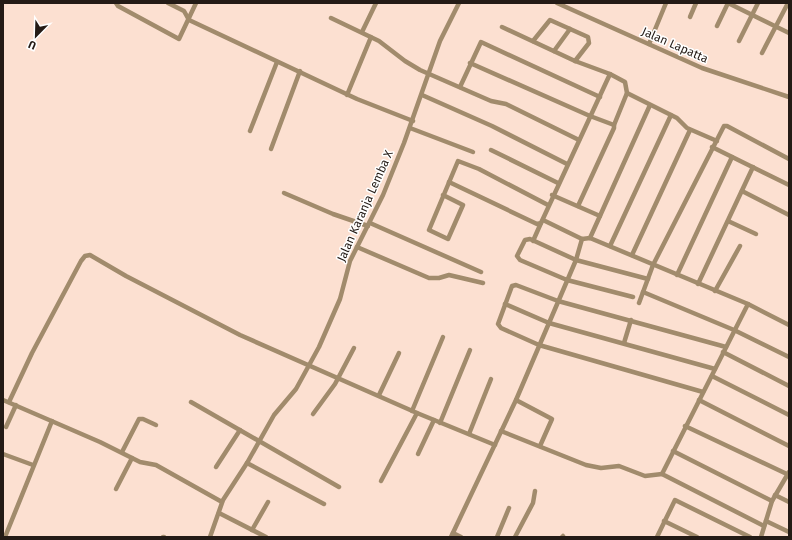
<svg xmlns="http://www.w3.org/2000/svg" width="792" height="540" viewBox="0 0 792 540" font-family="'Fira Sans',sans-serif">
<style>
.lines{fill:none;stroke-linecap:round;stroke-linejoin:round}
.minor{stroke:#a18b6c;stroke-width:4.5}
.labels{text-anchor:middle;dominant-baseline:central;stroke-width:3;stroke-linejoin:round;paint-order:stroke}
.street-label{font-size:12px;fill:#241b16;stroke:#fff}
</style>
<rect width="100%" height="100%" fill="#fce0d1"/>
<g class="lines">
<g class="minor">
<path d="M116 3 118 6 179 39 196 3"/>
<path d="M168 3 184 11 189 20 357 99 413 121"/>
<path d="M557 3 702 68 789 97"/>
<path d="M728 3 789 33"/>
<path d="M690 17 696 3"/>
<path d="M331 18 379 41 405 61 420 70 491 101 506 104 579 140"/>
<path d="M717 26 728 3"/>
<path d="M362 32 376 3"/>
<path d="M533 41 550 20 588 37 589 43 575 61"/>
<path d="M739 41 758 3"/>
<path d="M649 44 666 3"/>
<path d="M554 51 570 29"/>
<path d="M762 53 788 3"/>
<path d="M470 63 590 116 614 125V128L578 206"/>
<path d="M610 74 625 82 627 93 614 125"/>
<path d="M460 87 481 42 600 97"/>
<path d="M627 93 677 118 687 128 717 141"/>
<path d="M347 95 371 37"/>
<path d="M422 95 492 126 567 164"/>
<path d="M410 128 473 152"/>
<path d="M250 131 277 62"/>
<path d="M712 147 789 185"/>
<path d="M271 149 300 71"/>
<path d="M491 150 558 183"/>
<path d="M449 182 537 224 541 223 610 74 575 61 502 27"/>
<path d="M742 191 789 215"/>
<path d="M284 193 333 214 368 226"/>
<path d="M443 195 463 205 448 239 429 230 458 161 479 169 548 205"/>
<path d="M552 195 600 216"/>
<path d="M543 220 582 239 590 238 748 304 789 325"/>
<path d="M728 221 756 234"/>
<path d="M370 223 481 272"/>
<path d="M590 238 650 105"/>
<path d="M533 241 541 223"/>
<path d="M610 246 671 115"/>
<path d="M357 247 429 278H439L449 275 483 283"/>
<path d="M632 255 690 130"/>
<path d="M677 275 732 157"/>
<path d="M698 284 753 167"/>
<path d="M715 291 740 246"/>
<path d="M643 292 734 330 789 357"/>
<path d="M633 297 567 280 520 260 517 256 525 240 530 239 576 260 648 279"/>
<path d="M639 303 653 265 724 126H727L789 159"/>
<path d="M505 304 549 323 715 369"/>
<path d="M748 304 662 474 764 526"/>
<path d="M624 343 631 320"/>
<path d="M723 352 789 386"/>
<path d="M712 376 789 415"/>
<path d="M703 392 539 345 501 328 498 324 512 286 516 285 558 301 726 347"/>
<path d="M379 395 399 353"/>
<path d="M3 400 100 442 140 462 156 465 222 502"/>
<path d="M516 400 552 419 540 446"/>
<path d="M699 400 789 446"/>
<path d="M9 402 32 353 81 261 85 256 90 255 126 276 240 335 417 413 495 445"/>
<path d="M191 402 339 487"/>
<path d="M412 411 443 337"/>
<path d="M313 414 335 384 354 348"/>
<path d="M440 423 470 350"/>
<path d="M685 426 789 475"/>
<path d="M6 427 16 405"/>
<path d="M501 431 586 465 601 468 619 466 645 476 662 474"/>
<path d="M469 434 491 379"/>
<path d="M673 451 772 501"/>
<path d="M122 452 139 419H143L156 425"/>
<path d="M3 454 33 465"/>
<path d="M418 454 434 420"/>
<path d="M247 463 324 504"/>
<path d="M216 467 240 430"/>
<path d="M381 481 417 413"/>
<path d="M116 489 132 458"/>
<path d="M775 495 789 502"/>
<path d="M219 513 266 537"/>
<path d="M664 521 697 537"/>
<path d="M766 521 789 532"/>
<path d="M252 530 268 502"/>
<path d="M453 533 461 537"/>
<path d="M5 537 52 421"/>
<path d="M163 537H164"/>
<path d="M210 537 223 500 247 463 274 415 296 389 319 347 340 299 350 261 383 195 404 143 440 41 459 3"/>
<path d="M451 537 516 400 576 260 582 239"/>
<path d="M497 537 509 508"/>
<path d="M515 537 533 503 535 491"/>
<path d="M562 537 563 536"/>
<path d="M657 537 675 500 750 537"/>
<path d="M761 537 772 501 789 472"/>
</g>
</g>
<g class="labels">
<g class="street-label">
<text transform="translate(675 45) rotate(24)">Jalan Lapatta</text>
<text transform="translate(365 206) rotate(-66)">Jalan Karanja Lemba X</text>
</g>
</g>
<rect width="792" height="540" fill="none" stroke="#241b16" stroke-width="8"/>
<g transform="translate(36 36) rotate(203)" stroke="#ffffff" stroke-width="3" paint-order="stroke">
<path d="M0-3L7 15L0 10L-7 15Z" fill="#241b16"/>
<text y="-6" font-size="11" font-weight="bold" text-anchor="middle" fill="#241b16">U</text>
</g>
</svg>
